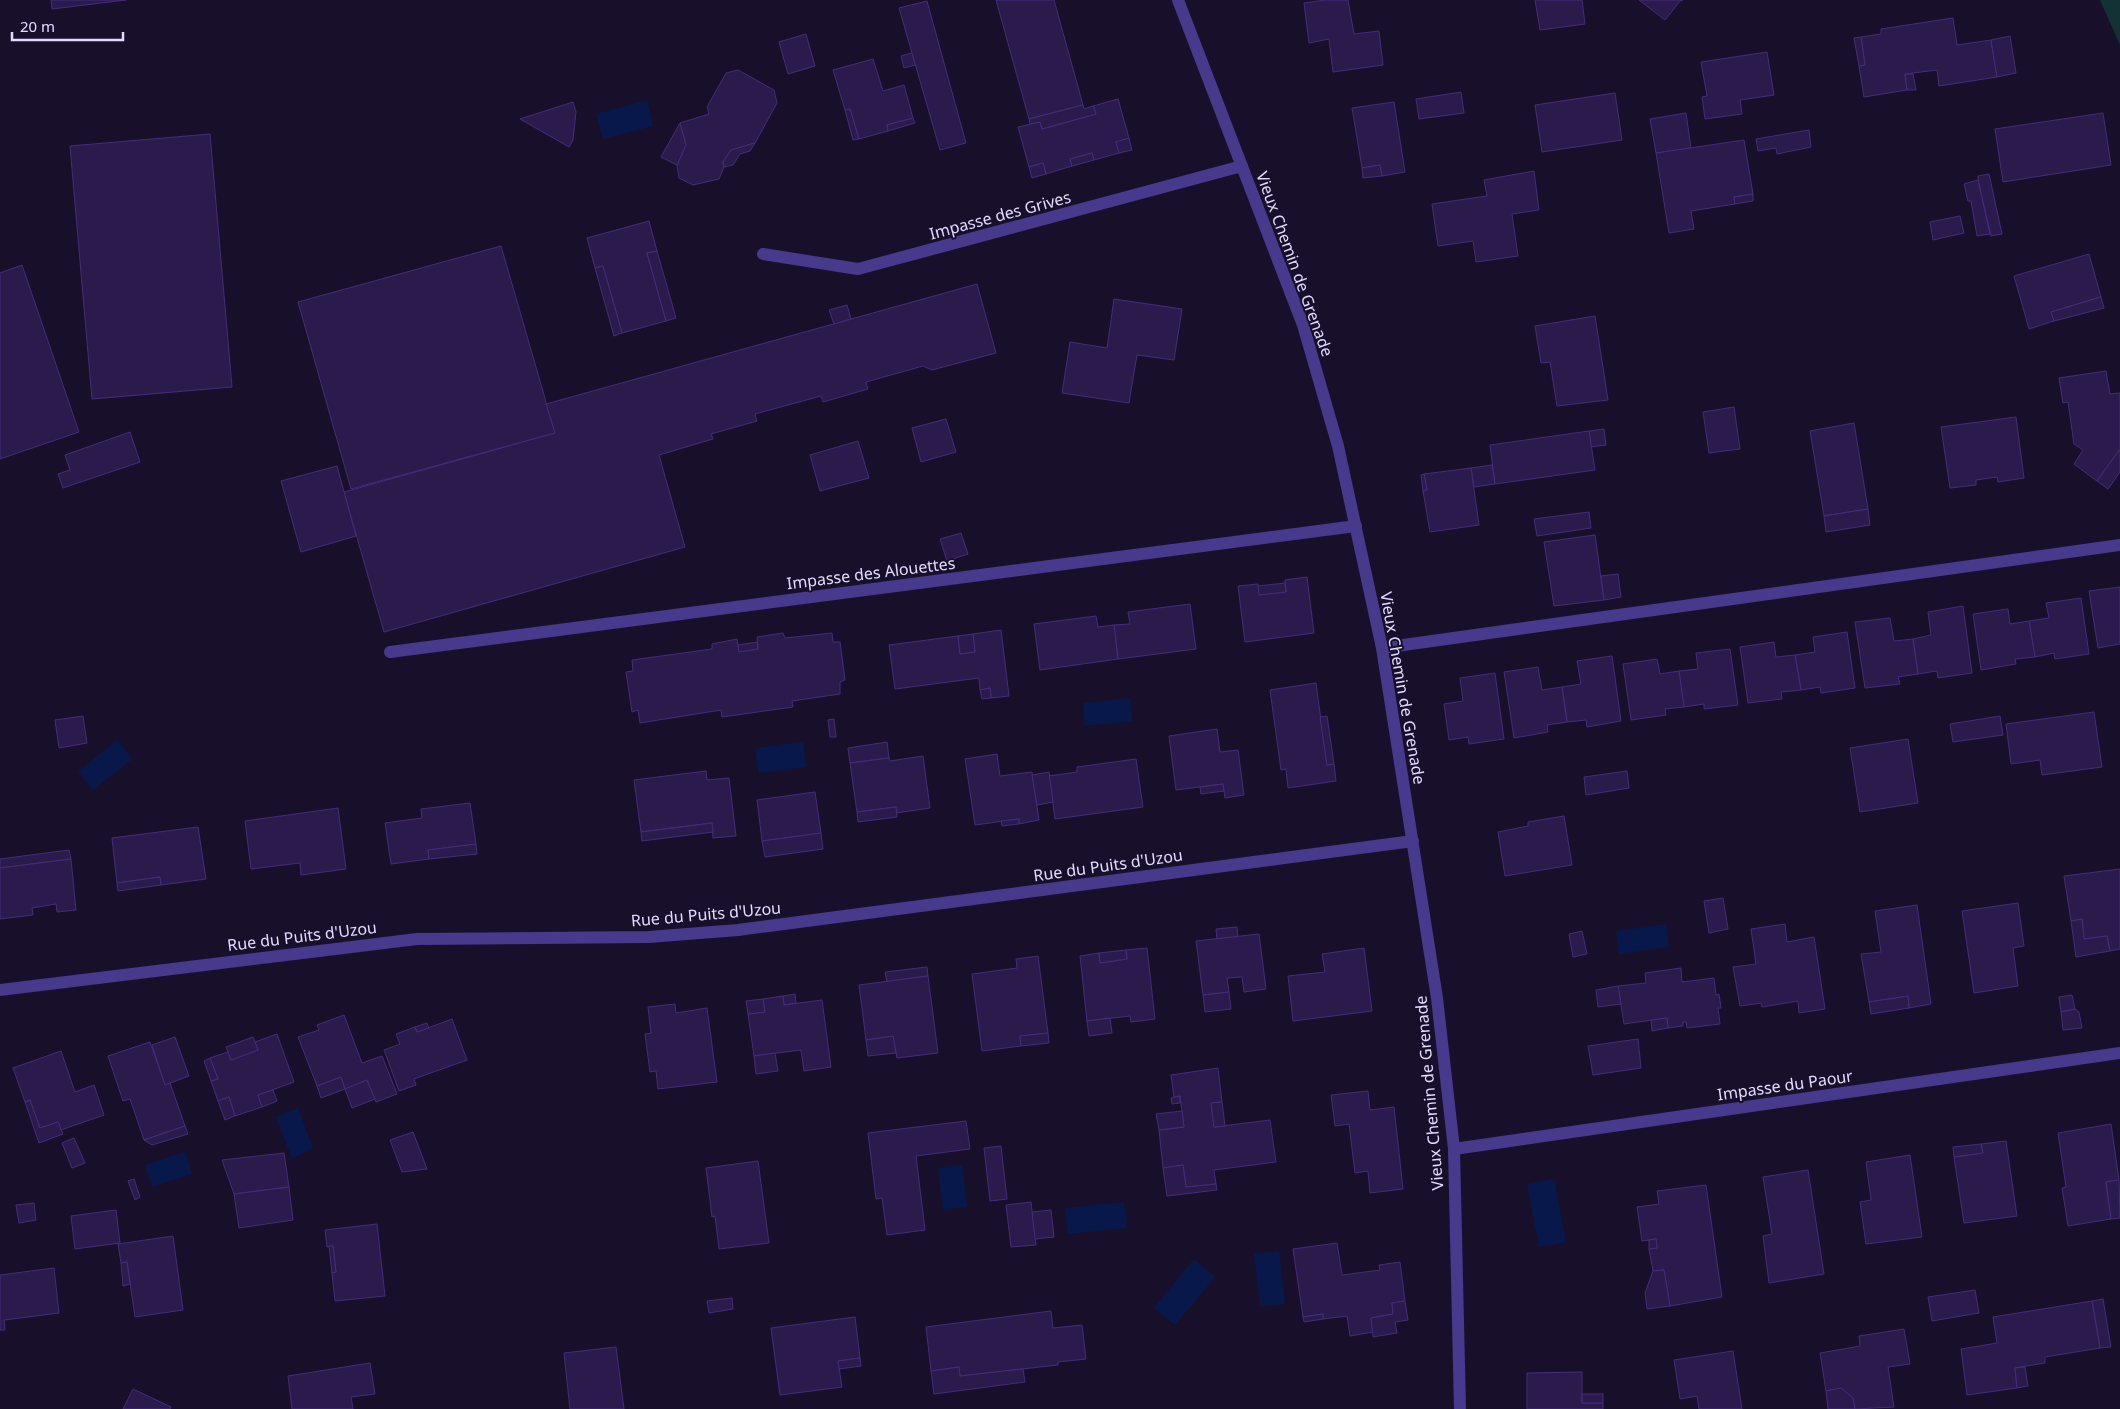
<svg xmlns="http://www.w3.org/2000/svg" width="2120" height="1409" viewBox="0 0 2120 1409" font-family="'Noto Sans',sans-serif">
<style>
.green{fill:#123235}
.water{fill:#09184b}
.building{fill:#2b1b4d;stroke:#452c7a}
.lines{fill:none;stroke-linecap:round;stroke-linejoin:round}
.minor{stroke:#47398c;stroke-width:12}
.labels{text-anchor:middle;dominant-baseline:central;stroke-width:4;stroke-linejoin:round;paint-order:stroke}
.street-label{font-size:16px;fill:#e3daff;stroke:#18102b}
</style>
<rect width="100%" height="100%" fill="#18102b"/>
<path class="green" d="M2100 0H2120V45Z"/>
<g class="water">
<path d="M647 100 653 126 603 139 596 114Z"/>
<path d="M1130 698 1132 721 1085 726 1083 703Z"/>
<path d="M117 740 132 759 93 790 78 772Z"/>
<path d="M803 742 806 767 759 773 755 748Z"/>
<path d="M1666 924 1669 947 1619 954 1616 931Z"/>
<path d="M298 1108 313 1149 292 1158 276 1117Z"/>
<path d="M185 1152 192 1174 152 1187 145 1165Z"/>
<path d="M962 1165 967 1207 943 1210 938 1168Z"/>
<path d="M1554 1179 1566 1242 1539 1247 1527 1184Z"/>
<path d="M1124 1202 1127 1228 1068 1234 1065 1208Z"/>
<path d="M1279 1251 1285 1304 1260 1306 1254 1254Z"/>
<path d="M1194 1259 1215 1277 1175 1325 1154 1308Z"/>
</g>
<g class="building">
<path d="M51 0H126L52 9Z"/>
<path d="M996 0H1054L1083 105 1029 119Z"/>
<path d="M1325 0H1348L1354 34 1379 31 1383 65 1333 72 1329 39 1309 43 1304 3Z"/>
<path d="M1535 0H1582L1585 24 1540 30Z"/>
<path d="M1683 0 1680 1 1665 20 1639 0Z"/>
<path d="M927 1 966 143 940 150 899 8Z"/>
<path d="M1953 18 1957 45 1991 40 1997 77 1939 86 1937 70 1905 74 1907 90 1864 97 1859 66 1865 65 1861 37 1881 34V29Z"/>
<path d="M806 34 815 66 788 74 779 42Z"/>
<path d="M2010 36 2016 73 1997 77 1991 40Z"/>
<path d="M1861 37 1865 65 1859 66 1854 38Z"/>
<path d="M1767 52 1774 95 1740 100 1742 114 1705 119 1702 97 1707 96 1701 62Z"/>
<path d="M912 53 915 65 904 68 901 56Z"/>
<path d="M873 59 883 91 904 85 913 118 887 125 888 131 859 139 850 109 845 110 833 70Z"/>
<path d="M738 70 774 90 777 103 755 143 731 150 723 162 724 167 719 179 693 185 679 178 677 165 686 145 680 123 709 114 707 107 726 73Z"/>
<path d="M1905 74H1913L1916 90H1907Z"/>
<path d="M1461 92 1464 113 1419 119 1416 99Z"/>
<path d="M1615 93 1622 140 1542 152 1535 105Z"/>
<path d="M1118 99 1129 138 1116 142 1119 153 1094 160 1092 153 1070 159 1072 166 1046 174 1043 163 1029 167 1018 127 1040 122 1042 129 1096 114 1093 106Z"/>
<path d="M573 102 576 112 573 140 569 147 520 119Z"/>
<path d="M1394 102 1405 172 1382 176 1380 165 1362 168 1352 108Z"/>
<path d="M1083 105 1084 109 1093 106 1096 114 1042 129 1040 122 1030 124 1029 119Z"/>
<path d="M850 109 859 139 853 140 845 110Z"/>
<path d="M1686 113 1691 148 1656 153 1650 119Z"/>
<path d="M2103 113 2111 165 2003 182 1995 129Z"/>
<path d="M913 118 915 123 888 131 887 125Z"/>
<path d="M680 123 686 145 677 165 661 157Z"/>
<path d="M1809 130 1811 147 1777 154 1776 148 1758 151 1756 139Z"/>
<path d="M210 134 232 387 92 399 70 146Z"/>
<path d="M1129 138 1132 150 1119 153 1116 142Z"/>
<path d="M1744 140 1753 194 1734 197 1735 204 1691 211 1694 229 1669 233 1656 153Z"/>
<path d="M755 143 750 151 740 154 733 165 724 167 723 162 731 150Z"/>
<path d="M1092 153 1094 160 1072 166 1070 159Z"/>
<path d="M1043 163 1046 174 1032 178 1029 167Z"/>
<path d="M1380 165 1382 176 1363 178 1362 168Z"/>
<path d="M1534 171 1539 210 1512 214 1518 256 1476 262 1473 241 1438 246 1432 204 1487 196 1484 180Z"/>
<path d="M1989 174 2002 234 1991 236 1978 180V176Z"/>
<path d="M1978 180 1990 234 1977 236 1971 201H1968L1964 184Z"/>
<path d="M1753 194V201L1735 204 1734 197Z"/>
<path d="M1960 216 1964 233 1933 240 1930 222Z"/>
<path d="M649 221 657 251 647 253 666 321 622 333 603 266 595 268 587 238Z"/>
<path d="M501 246 555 433 351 489 298 302Z"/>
<path d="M657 251 676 318 666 321 647 253Z"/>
<path d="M2089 254 2101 297 2051 312 2054 321 2029 329 2014 276Z"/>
<path d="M22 265 79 432 0 459V273Z"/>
<path d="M603 266 622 333 614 336 595 268Z"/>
<path d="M977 284 996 353 932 370 923 366 866 382 868 389 823 402 821 396 755 414 757 421 711 434 713 439 659 455 685 547 384 632 344 492 555 433 546 404Z"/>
<path d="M2101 297 2104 308 2054 321 2051 312Z"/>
<path d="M1114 299 1182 309 1174 360 1137 355 1129 403 1062 393 1070 342 1107 348Z"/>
<path d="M847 305 851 319 834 324 829 310Z"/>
<path d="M1595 316 1608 400 1557 406 1550 362 1541 363 1535 326Z"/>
<path d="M2106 371 2110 394 2120 393V449L2097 481 2074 464 2083 450 2074 444 2068 402 2063 403 2059 378Z"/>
<path d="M1734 407 1740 449 1709 453 1703 412Z"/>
<path d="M2016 417 2024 478 1998 482 1997 477 1976 480V485L1950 488 1941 427Z"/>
<path d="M946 419 956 452 921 462 912 428Z"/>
<path d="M1854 423 1868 509 1824 516 1810 431Z"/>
<path d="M1604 429 1606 445 1591 447 1589 431Z"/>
<path d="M1589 431 1595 470 1495 484 1490 445Z"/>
<path d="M130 432 140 462 63 488 58 474 70 470 65 455Z"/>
<path d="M858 441 869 478 820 491 810 455Z"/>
<path d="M2120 449V472L2108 489 2097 481Z"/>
<path d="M1492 465 1495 484 1474 487 1471 468Z"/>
<path d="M337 466 356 536 301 552 281 481Z"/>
<path d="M1471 468 1479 525 1430 532 1423 491 1427 490 1424 474Z"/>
<path d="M1424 474 1427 490 1423 491 1421 475Z"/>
<path d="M1868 509 1870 525 1826 532 1824 516Z"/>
<path d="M1589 512 1591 528 1537 536 1534 519Z"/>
<path d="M961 533 968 554 947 561 940 539Z"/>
<path d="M1595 535 1604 600 1554 606 1544 542Z"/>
<path d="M1618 574 1621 597 1604 600 1601 576Z"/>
<path d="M1307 577 1314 633 1245 642 1238 586 1258 584 1259 595 1286 592 1285 580Z"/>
<path d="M1285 583 1286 592 1259 595 1258 586Z"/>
<path d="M2120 587V644L2098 648 2089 591Z"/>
<path d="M2081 598 2089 654 2055 659 2054 653 2035 657 2029 621 2049 618 2046 603Z"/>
<path d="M1190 604 1196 649 1118 659 1114 625 1130 624 1128 612Z"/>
<path d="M1963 606 1972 673 1938 678 1937 671 1918 674 1913 639 1931 635 1928 612Z"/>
<path d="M2008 609 2010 624 2029 621 2035 657 2015 659 2016 664 1981 670 1973 614Z"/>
<path d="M1096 616 1098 627 1114 625 1118 659 1040 670 1034 624Z"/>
<path d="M1890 618 1894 641 1913 639 1918 674 1898 677 1900 684 1865 688 1855 622Z"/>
<path d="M1001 630 1009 696 991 698 990 688 980 690 979 678 895 689 889 645 958 636 960 654 975 652 973 634Z"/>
<path d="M1847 632 1855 688 1821 693 1820 687 1801 690 1795 655 1815 652 1813 637Z"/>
<path d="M783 633 785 638 832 633 833 642H840L845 680 840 682V694L792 701 793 707 722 717 721 710 640 723 638 710 632 712 626 672 633 671 632 660 712 649V644L737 639 739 652 758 649 757 637Z"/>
<path d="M973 634 975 652 960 654 958 636Z"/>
<path d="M757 642 758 649 739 652 738 645Z"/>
<path d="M1774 642 1776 657 1795 655 1801 690 1781 692 1782 699 1748 703 1740 647Z"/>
<path d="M1730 649 1738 705 1704 709V704L1684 707 1679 671 1698 669 1696 653Z"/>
<path d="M1612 656 1621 721 1587 727 1586 720 1567 722 1562 687 1581 684 1577 661Z"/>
<path d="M1657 659 1660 674 1679 671 1684 707 1665 709 1666 715 1631 720 1623 664Z"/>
<path d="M1538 667 1542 690 1562 687 1567 722 1547 725 1548 732 1514 738 1504 672Z"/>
<path d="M1495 673 1504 739 1469 744 1468 737 1449 740 1444 704 1463 701 1460 678Z"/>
<path d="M1316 683 1327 765 1334 764 1336 781 1288 788 1286 769 1281 770 1270 690Z"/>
<path d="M990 688 991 698 982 699 980 690Z"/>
<path d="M2094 712 2102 767 2042 775 2040 760 2011 764 2006 724Z"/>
<path d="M83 716 87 743 59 748 55 720Z"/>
<path d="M1327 716 1334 764 1327 765 1320 717Z"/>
<path d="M2000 716 2003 735 1953 742 1950 724Z"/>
<path d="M834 719 836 737H830L828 720Z"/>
<path d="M1217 729 1220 752 1238 750 1244 795 1225 798 1223 784 1176 790 1169 736Z"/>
<path d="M1908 739 1918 803 1860 812 1850 748Z"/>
<path d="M887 742 889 758 850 763 848 748Z"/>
<path d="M997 754 1000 776 1032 772 1039 820 1019 824V819L975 825 965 759Z"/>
<path d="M923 756 930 808 896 813V807L857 812 850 763 889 758 890 761Z"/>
<path d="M1136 759 1143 807 1055 819 1049 776 1077 772V767Z"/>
<path d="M706 771 707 780 729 778 736 836 713 838 712 823 641 832 634 780Z"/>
<path d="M1627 771 1629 788 1586 795 1584 777Z"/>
<path d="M1049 772 1053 802 1037 805 1032 775Z"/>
<path d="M1223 784 1224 791 1201 794 1200 787Z"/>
<path d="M815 792 821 833 762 841 757 800Z"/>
<path d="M470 803 476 844 428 850 429 859 391 864 385 823 422 818 421 809Z"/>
<path d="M896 807 897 817 858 822 857 812Z"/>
<path d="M338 808 346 869 301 875 300 863 251 869 245 821Z"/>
<path d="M1564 816 1572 865 1505 876 1498 832 1528 826V822Z"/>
<path d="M1019 819V824L1002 826 1001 821Z"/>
<path d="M712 823 713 832 642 841 641 832Z"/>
<path d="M198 827 206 879 161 885 160 877 117 883 112 838Z"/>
<path d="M821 833 823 849 765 857 762 841Z"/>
<path d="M476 844 477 854 429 859 428 850Z"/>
<path d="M69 850 71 859 0 868V859Z"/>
<path d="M71 859 76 910 57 912 56 904 32 908 33 915 0 919V868Z"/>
<path d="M2120 869V949L2110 951 2107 936 2084 939 2082 919 2071 921 2064 876Z"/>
<path d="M160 877 161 885 118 891 117 883Z"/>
<path d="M1723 898 1728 929 1709 933 1704 901Z"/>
<path d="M2018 903 2024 946 2013 948 2018 986 1974 993 1962 911Z"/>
<path d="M1917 905 1931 1004 1909 1008 1908 996 1869 1002 1861 954 1881 952 1875 911Z"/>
<path d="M2082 919 2084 939 2107 936 2110 951 2076 957 2071 921Z"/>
<path d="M1785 924 1787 942 1814 937 1825 1009 1799 1013 1798 1001 1762 1007 1761 1003 1740 1006 1733 967 1756 964 1751 929Z"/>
<path d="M1237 927 1238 937 1217 939 1216 929Z"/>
<path d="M1582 931 1587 954 1573 957 1569 934Z"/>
<path d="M1259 934 1266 989 1244 992 1242 977 1227 978 1229 992 1203 995 1196 941Z"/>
<path d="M1147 948 1155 1019 1131 1022 1130 1016 1087 1021 1080 956 1099 953 1100 963 1127 959 1126 950Z"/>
<path d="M1364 948 1372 1011 1293 1021 1288 976 1325 972 1322 954Z"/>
<path d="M1126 950 1127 959 1100 963 1099 953Z"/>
<path d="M1038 956 1048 1033 1020 1036 1021 1046 982 1051 972 974 1017 968 1016 959Z"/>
<path d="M927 967 928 976 887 982 885 972Z"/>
<path d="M1681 968 1682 982 1714 978 1716 995 1719 994 1721 1008H1718L1720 1024 1687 1028 1686 1022H1683V1026L1668 1028 1667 1018 1624 1024 1618 986 1646 983 1645 973Z"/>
<path d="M928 976 938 1053 897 1058 893 1036 866 1040 859 985Z"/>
<path d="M1618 986 1621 1004 1598 1007 1596 990Z"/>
<path d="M1229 992 1231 1009 1205 1012 1203 995Z"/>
<path d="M795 994 796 1003 784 1005 783 996Z"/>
<path d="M2072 995 2075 1009 2061 1012 2059 997Z"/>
<path d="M783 996 784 1005 822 1000 831 1067 804 1071 801 1050 754 1056 748 1014 765 1012 763 999Z"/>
<path d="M1908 996 1909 1008 1871 1014 1869 1002Z"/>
<path d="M763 999 765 1012 748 1014 746 1001Z"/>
<path d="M675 1004 676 1013 707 1008 717 1082 658 1089 656 1071 650 1072 645 1034 651 1033 648 1007Z"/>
<path d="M2075 1009 2079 1012 2082 1028 2063 1030 2061 1012Z"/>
<path d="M344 1015 362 1063 382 1056 397 1094 376 1102 367 1080 345 1089 341 1077 317 1086 298 1037 319 1030 317 1025Z"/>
<path d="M1110 1018 1112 1033 1089 1036 1087 1021Z"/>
<path d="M1667 1018 1668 1028 1652 1031 1651 1020Z"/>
<path d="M452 1019 467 1060 414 1079 416 1085 399 1091 384 1050 400 1044 396 1034 415 1027 417 1032Z"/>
<path d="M427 1023 429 1028 417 1032 415 1027Z"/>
<path d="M1048 1033 1049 1043 1021 1046 1020 1036Z"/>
<path d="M277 1034 294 1082 258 1095 262 1107 235 1116 229 1097 218 1101 211 1081 218 1079 210 1058 228 1052 231 1060 258 1050 255 1042Z"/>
<path d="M893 1036 896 1053 868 1056 866 1040Z"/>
<path d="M175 1037 189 1076 165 1085 152 1045Z"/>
<path d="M253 1037 258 1050 231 1060 226 1047Z"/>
<path d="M1638 1039 1641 1068 1593 1075 1588 1046Z"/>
<path d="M150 1042 165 1085 170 1083 185 1126 144 1140 130 1099 123 1101 108 1056Z"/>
<path d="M61 1051 75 1092 94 1085 104 1115 61 1130 58 1122 40 1128 30 1100 25 1102 13 1068Z"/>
<path d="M775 1053 778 1071 756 1074 754 1056Z"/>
<path d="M210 1058 218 1079 211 1081 204 1061Z"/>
<path d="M1218 1068 1222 1102 1211 1103 1214 1127 1270 1120 1276 1162 1214 1170 1216 1184 1186 1187 1183 1165 1163 1168 1159 1130 1184 1127 1180 1096 1174 1097 1171 1075Z"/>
<path d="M341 1077 345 1089 321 1098 317 1086Z"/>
<path d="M367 1080 375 1099 352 1108 345 1089Z"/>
<path d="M273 1090 277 1101 262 1107 258 1095Z"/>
<path d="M1368 1091 1370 1110 1394 1107 1403 1189 1370 1193 1368 1171 1355 1173 1349 1124 1335 1126 1331 1095Z"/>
<path d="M1180 1096V1103L1172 1104 1171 1098Z"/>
<path d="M229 1097 235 1116 225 1120 218 1101Z"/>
<path d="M30 1100 40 1128 58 1122 63 1134 39 1143 25 1102Z"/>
<path d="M1222 1102 1225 1126 1214 1127 1211 1103Z"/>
<path d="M1182 1111 1184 1127 1159 1130 1156 1114Z"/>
<path d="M966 1121 970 1149 916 1156 925 1230 887 1235 882 1198 876 1199 868 1133Z"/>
<path d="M2111 1124 2119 1180 2106 1182 2111 1219 2068 1226 2062 1188 2066 1187 2058 1133Z"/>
<path d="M185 1126 188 1134 152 1145 144 1140Z"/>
<path d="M413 1132 427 1169 402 1172 390 1140Z"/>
<path d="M74 1138 85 1163 72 1168 62 1143Z"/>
<path d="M2006 1141 2017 1216 1964 1223 1954 1157 1983 1153 1981 1144Z"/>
<path d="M1981 1144 1983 1153 1954 1157 1953 1147Z"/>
<path d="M1001 1146 1007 1199 990 1201 984 1148Z"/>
<path d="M284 1153 289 1187 234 1194 222 1160Z"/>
<path d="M1910 1155 1922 1237 1866 1244 1860 1202 1871 1200 1866 1162Z"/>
<path d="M758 1161 769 1243 719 1249 715 1216 712 1217 706 1168Z"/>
<path d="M1183 1165 1186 1187 1216 1184 1217 1190 1167 1196 1163 1168Z"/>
<path d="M1808 1170 1824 1274 1769 1283 1763 1236 1772 1234 1763 1177Z"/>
<path d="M134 1179 140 1197 135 1200 128 1181Z"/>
<path d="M2119 1180 2120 1218 2111 1219 2106 1182Z"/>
<path d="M1706 1185 1722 1297 1670 1306 1664 1270 1653 1271 1649 1249 1657 1248 1656 1239 1642 1241 1637 1207 1659 1204 1657 1191Z"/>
<path d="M289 1187 293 1220 239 1228 234 1194Z"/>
<path d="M1031 1202 1036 1245 1011 1247 1006 1205Z"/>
<path d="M34 1203 36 1220 19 1223 16 1205Z"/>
<path d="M116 1210 120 1243 75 1249 71 1216Z"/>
<path d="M1051 1210 1054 1237 1035 1239 1032 1212Z"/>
<path d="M377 1224 385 1296 335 1301 332 1273 336 1272 333 1246 327 1247 325 1230Z"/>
<path d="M173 1236 183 1310 135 1317 127 1262 121 1263 118 1244Z"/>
<path d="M1656 1239 1657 1248 1649 1249V1240Z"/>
<path d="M1337 1243 1342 1275 1380 1270 1379 1265 1400 1262 1405 1301 1392 1303 1393 1314 1371 1318 1373 1332 1350 1336 1347 1316 1323 1319V1314L1303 1317 1293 1249Z"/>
<path d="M329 1246H333L336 1272 332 1273Z"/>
<path d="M127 1262 130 1284 123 1286 121 1263Z"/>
<path d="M54 1268 59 1313 4 1320 5 1330H0V1275Z"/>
<path d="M1664 1270 1670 1306 1647 1309 1645 1293 1653 1271Z"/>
<path d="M1975 1290 1979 1313 1932 1321 1928 1297Z"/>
<path d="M732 1298 733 1309 709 1313 707 1301Z"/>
<path d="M2103 1299 2111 1347 2100 1348 2092 1301Z"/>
<path d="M1405 1301 1408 1320 1395 1322 1397 1333 1373 1337 1371 1318 1393 1314 1392 1303Z"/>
<path d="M2092 1301 2100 1348 2045 1357V1363L2015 1368 2017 1388 1967 1395 1961 1349 1997 1343 1993 1317Z"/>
<path d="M1051 1311 1053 1328 1082 1325 1086 1359 1058 1362V1365L960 1376 959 1367 931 1371 926 1327Z"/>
<path d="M1323 1314V1319L1304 1322 1303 1317Z"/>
<path d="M855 1317 860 1358 838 1361 842 1387 780 1395 771 1328Z"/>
<path d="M1904 1329 1910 1364 1888 1367 1894 1407 1855 1409 1853 1398 1841 1388 1826 1391 1820 1353 1860 1346 1859 1336Z"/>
<path d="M616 1347 624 1409H570L564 1353Z"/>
<path d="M1733 1351 1742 1409H1699L1697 1396 1680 1399 1674 1360Z"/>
<path d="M860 1358 861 1366 839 1369 838 1361Z"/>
<path d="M370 1363 375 1394 351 1397 353 1409H292L288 1376Z"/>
<path d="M959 1367 960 1376 1023 1369 1025 1382 934 1394 931 1371Z"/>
<path d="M2025 1367 2028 1386 2017 1388 2015 1368Z"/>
<path d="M1582 1372V1403H1603V1409H1527V1373Z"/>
<path d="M1841 1388 1853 1398 1855 1409H1828L1826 1391Z"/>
<path d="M133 1389 171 1407 170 1409H123Z"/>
<rect x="1582" y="1394" width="21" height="9"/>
</g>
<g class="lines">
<g class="minor">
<path d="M1178 0 1303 325 1338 446 1382 648 1437 998 1454 1149 1460 1409"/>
<path d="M763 254 858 269 1242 166"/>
<path d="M1382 648 2120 545"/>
<path d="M390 652 1356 526"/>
<path d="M0 990 417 939 649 937 738 930 1413 841"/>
<path d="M1454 1149 2120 1053"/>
</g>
</g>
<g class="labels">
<g class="street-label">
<text transform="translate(1000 215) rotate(-15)">Impasse des Grives</text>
<text transform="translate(1295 264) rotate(70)">Vieux Chemin de Grenade</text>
<text transform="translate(871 573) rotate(-7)">Impasse des Alouettes</text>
<text transform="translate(1403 688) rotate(80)">Vieux Chemin de Grenade</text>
<text transform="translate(1108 865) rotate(-8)">Rue du Puits d'Uzou</text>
<text transform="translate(706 914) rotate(-5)">Rue du Puits d'Uzou</text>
<text transform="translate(302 936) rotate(-7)">Rue du Puits d'Uzou</text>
<text transform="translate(1785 1085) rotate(-8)">Impasse du Paour</text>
<text transform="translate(1429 1093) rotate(-95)">Vieux Chemin de Grenade</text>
</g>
</g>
<path d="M12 32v8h111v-8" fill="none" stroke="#e3daff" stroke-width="2.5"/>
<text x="20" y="32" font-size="15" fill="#e3daff" stroke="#18102b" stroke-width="4" paint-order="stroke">20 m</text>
</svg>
